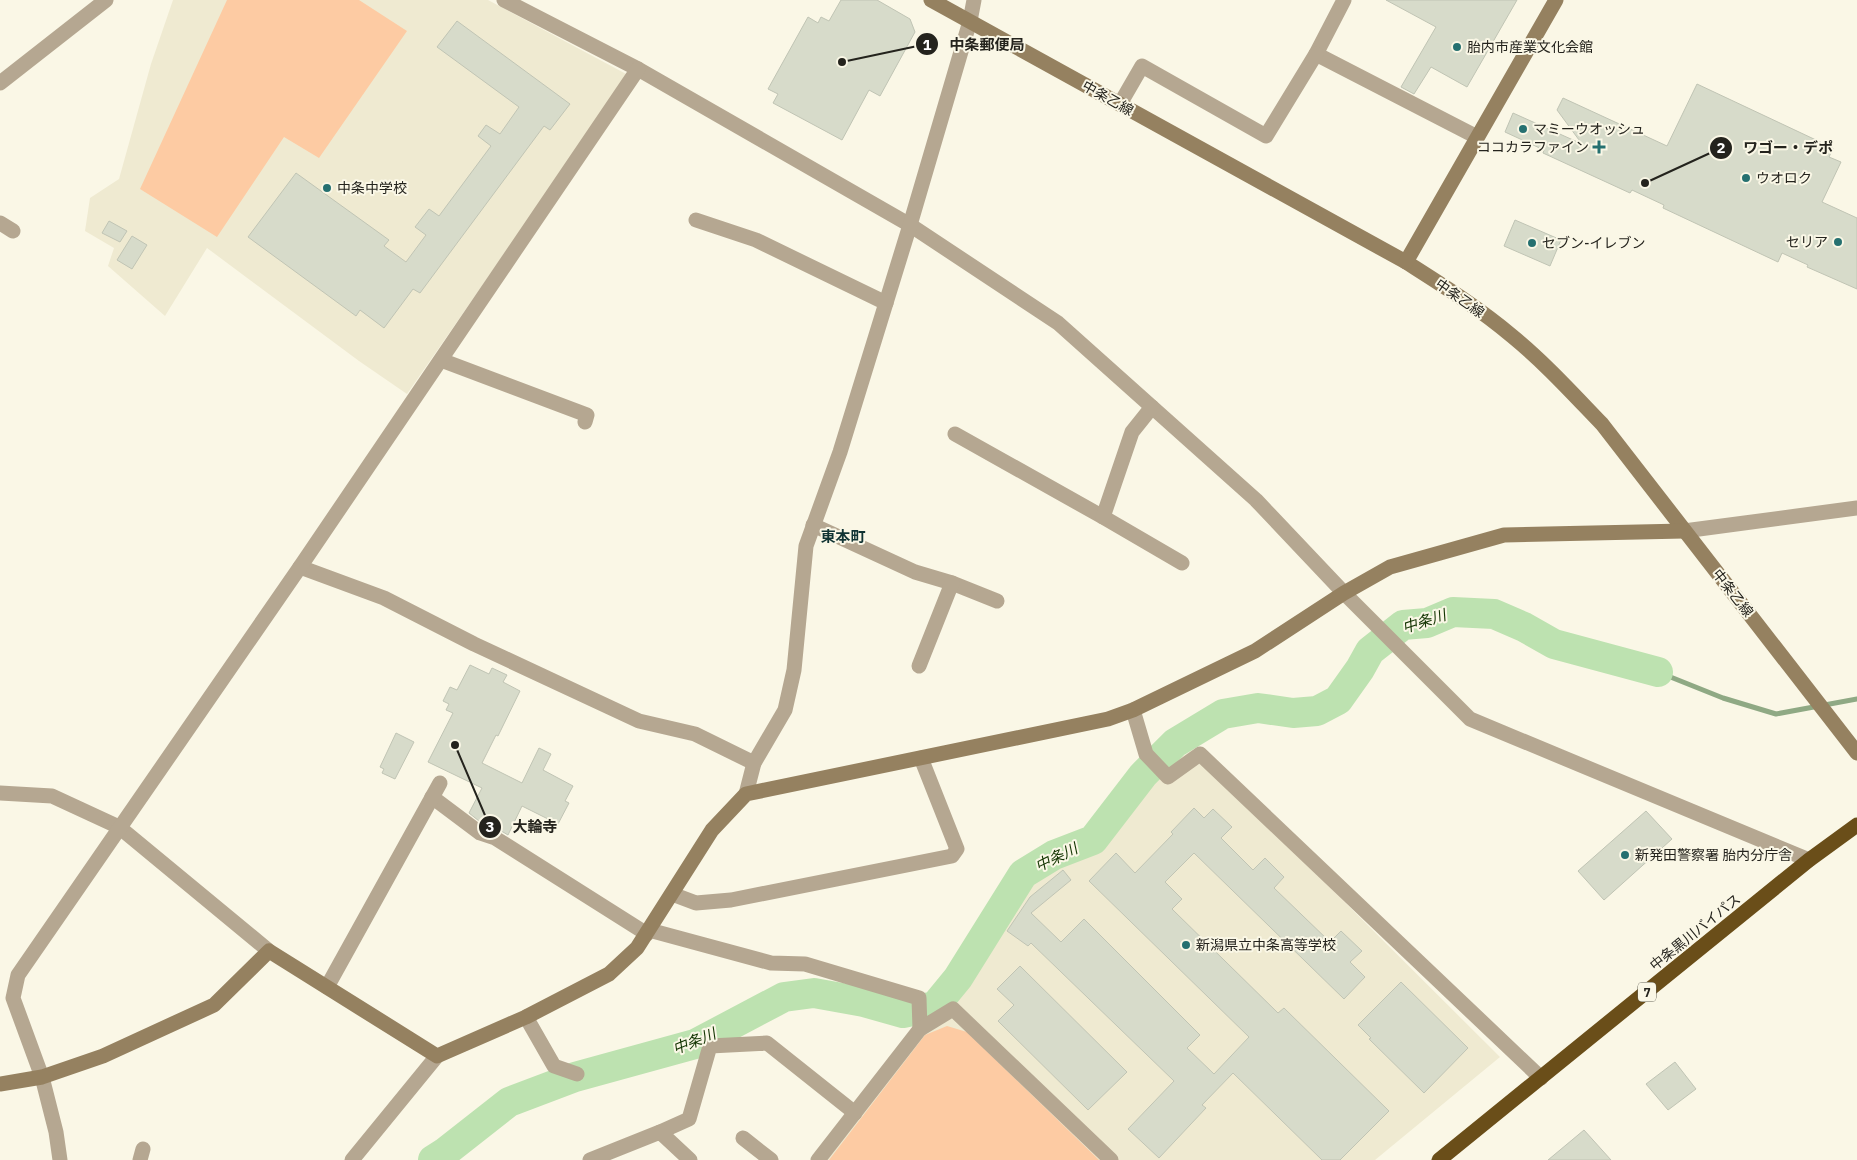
<svg xmlns="http://www.w3.org/2000/svg" width="1857" height="1160" viewBox="0 0 1857 1160" font-family="'IBM Plex Sans','Noto Sans JP',sans-serif">
<style>
.built{fill:#efead1}
.green{fill:#fdcba3}
.lines{fill:none;stroke-linecap:round;stroke-linejoin:round}
.stream{stroke:#8fa984;stroke-width:5}
.river{stroke:#bde2b0;stroke-width:30}
.building{fill:#d7dbca;stroke:#c0c4b4}
.street{stroke:#b5a791;stroke-width:15}
.secondary{stroke:#958160;stroke-width:15}
.highway{stroke:#6a4e19;stroke-width:15}
.poi-dot{fill:#257070;stroke:#faf7e6;stroke-width:2}
.labels{text-anchor:middle;dominant-baseline:central;stroke-width:4;stroke-linejoin:round;paint-order:stroke}
.shield{fill:#faf7e6;stroke:#646359;stroke-width:1}
.shield-label{font-size:12px;font-weight:bold;fill:#24231d}
.poi-label{font-size:14px;fill:#24231d;stroke:#faf7e6;text-anchor:start}
.street-label{font-size:14px;fill:#24231d;stroke:#faf7e6}
.neighbourhood-label{font-size:15px;font-weight:bold;fill:#103333;stroke:#faf7e6}
.water-label{font-size:15px;font-style:italic;fill:#123401;stroke:#faf7e6}
.leader{fill:none;stroke:#24231d;stroke-width:2}
.callout-dot{fill:#24231d;stroke:#faf7e6;stroke-width:2}
.mark-label{font-size:15px;text-anchor:middle;font-weight:bold;fill:#fff}
.callout-label{font-size:15px;text-anchor:middle;font-weight:bold;fill:#24231d;stroke:#faf7e6;stroke-width:4;stroke-linejoin:round;paint-order:stroke}
</style>
<rect width="100%" height="100%" fill="#faf7e6"/>
<g class="built">
<path d="M173 0H488L628 75 407 394 359 361 207 248 165 316 108 266 114 248 85 231 90 198 119 179 151 64Z"/>
<path d="M1192 750 1500 1057 1375 1160H814L954 996 1029 878 1106 839 1128 806 1173 763Z"/>
</g>
<g class="green">
<path d="M227 0H359L407 31 319 158 284 137 217 237 140 189Z"/>
<path d="M947 1026 967 1032 1099 1160H829L925 1035Z"/>
</g>
<g class="lines">
<path class="stream" d="M1658 672 1723 698 1776 714 1857 699"/>
<path class="river" d="M433 1160 444 1153 509 1102 575 1077 695 1044 784 997 814 993 864 1002 903 1013 935 1006 958 978 1023 874 1054 855 1093 840 1143 775 1175 743 1223 714 1258 708 1293 713 1317 711 1338 700 1360 669 1370 651 1403 625 1427 623 1453 612 1494 614 1524 627 1554 644 1658 672"/>
</g>
<g class="building">
<path d="M841 0H877L910 19 915 32 880 96 869 90 842 140 773 103 778 94 768 89 808 17 818 23 821 17 829 21Z"/>
<path d="M1386 0H1517L1467 87 1431 67 1414 94 1401 87 1436 27Z"/>
<path d="M457 21 570 104 550 130 544 126 420 293 413 289 384 328 360 310 356 316 248 237 296 173 389 240 384 246 406 262 426 235 415 227 429 209 439 216 491 146 478 136 486 125 500 134 519 107 437 47Z"/>
<path d="M1697 84 1833 148 1829 157 1841 162 1822 202 1857 218V289L1807 267 1808 265 1782 253 1778 262 1663 208 1664 205 1632 190 1630 193 1543 153 1544 150 1505 132 1513 113 1582 144 1557 110 1563 98 1667 146Z"/>
<path d="M1515 220 1561 240 1550 266 1504 246Z"/>
<path d="M109 221 127 231 120 242 102 233Z"/>
<path d="M132 236 147 245 132 269 117 260Z"/>
<path d="M470 665 489 674 492 668 507 675 503 682 520 691 498 736 496 735 482 763 522 783 539 748 551 754 543 770 573 786 565 801 569 803 558 824 522 806 508 835 498 829 484 825 469 813 482 788 428 762 453 713 446 710 449 704 443 701 450 687 457 690Z"/>
<path d="M396 733 414 742 395 779 382 773 384 769 380 767Z"/>
<path d="M1194 808 1204 818 1213 809 1232 827 1221 838 1253 870 1265 858 1284 877 1274 888 1330 942 1341 931 1362 951 1350 962 1365 977 1344 999 1194 853 1165 882 1182 899 1172 909 1278 1013 1284 1008 1389 1111 1340 1160H1322L1233 1073 1202 1105 1206 1108 1159 1158 1128 1129 1174 1081 1031 943 1028 946 1007 931 1030 897 1063 870 1071 880 1031 913 1061 942 1084 919 1200 1035 1187 1048 1214 1074 1249 1037 1089 881 1116 853 1135 873 1173 834 1171 832Z"/>
<path d="M1646 811 1672 839 1604 900 1578 871Z"/>
<path d="M1020 966 1127 1072 1088 1110 998 1021 1014 1005 997 989Z"/>
<path d="M1401 982 1468 1048 1424 1093 1369 1039 1371 1038 1358 1025Z"/>
<path d="M1675 1062 1696 1089 1668 1110 1646 1084Z"/>
<path d="M1584 1130 1611 1160H1548Z"/>
</g>
<g class="lines">
<g class="street">
<path d="M504 0 638 69 910 225 1058 323 1256 500 1344 593 1470 719 1809 860"/>
<path d="M1344 0 1316 54 1477 137"/>
<path d="M0 83 106 0"/>
<path d="M1120 104 1142 66 1266 136 1316 54"/>
<path d="M696 220 756 240 886 303"/>
<path d="M0 223 13 231"/>
<path d="M441 360 587 415 585 422"/>
<path d="M955 434 1103 517 1182 563"/>
<path d="M1103 517 1132 432 1152 407"/>
<path d="M813 525 915 572 952 583 997 601"/>
<path d="M1684 531 1857 508"/>
<path d="M300 567 384 598 474 644 639 721 695 734 754 763"/>
<path d="M919 666 952 583"/>
<path d="M1133 710 1146 754 1168 777 1200 754 1541 1078"/>
<path d="M0 793 52 796 119 827 269 951"/>
<path d="M746 794 754 763 785 710 794 670 806 546 840 452 910 225 970 21 974 0"/>
<path d="M432 797 480 833 495 838 647 934"/>
<path d="M672 894 696 903 731 900 952 856 957 849 921 758"/>
<path d="M649 930 771 963 805 964 919 998 920 1029"/>
<path d="M327 987 440 783"/>
<path d="M526 1017 554 1066 577 1074"/>
<path d="M660 1132 689 1119 710 1046 767 1043 855 1113"/>
<path d="M743 1138 771 1160"/>
<path d="M60 1160 56 1132 42 1077 13 998 18 975 300 567 638 69"/>
<path d="M140 1160 143 1149"/>
<path d="M352 1160 437 1056"/>
<path d="M590 1160 660 1132 690 1160"/>
<path d="M818 1160 920 1029 953 1009 1111 1160"/>
</g>
<g class="secondary">
<path d="M931 0 1406 262C1442 285 1479 308 1512 336 1545 363 1573 394 1602 424L1857 753"/>
<path d="M1406 262 1556 0"/>
<path d="M0 1084 42 1077 103 1056 214 1005 269 951 437 1056 526 1017 609 974 637 948 712 830 746 794 1108 719 1133 710 1255 651 1344 593 1390 567 1504 535 1684 531"/>
</g>
<path class="highway" d="M1439 1160 1809 860 1857 825"/>
</g>
<g class="poi-dot">
<circle cx="1457" cy="47" r="5"/>
<circle cx="1523" cy="129" r="5"/>
<path d="M1596.5 139.5h5v5h5v5h-5v5h-5v-5h-5v-5h5z"/>
<circle cx="1746" cy="178" r="5"/>
<circle cx="327" cy="188" r="5"/>
<circle cx="1838" cy="242" r="5"/>
<circle cx="1532" cy="243" r="5"/>
<circle cx="1625" cy="855" r="5"/>
<circle cx="1186" cy="945" r="5"/>
</g>
<g class="labels">
<rect class="shield" x="1638" y="982.5" width="18" height="19" rx="4"/>
<g class="shield-label">
<text x="1647" y="992">7</text>
</g>
<g class="poi-label">
<text x="1467" y="47">胎内市産業文化会館</text>
<text x="1533" y="129">マミーウオッシュ</text>
<text x="1589" y="147" text-anchor="end">ココカラファイン</text>
<text x="1756" y="178">ウオロク</text>
<text x="337" y="188">中条中学校</text>
<text x="1828" y="242" text-anchor="end">セリア</text>
<text x="1542" y="243">セブン-イレブン</text>
<text x="1635" y="855">新発田警察署 胎内分庁舎</text>
<text x="1196" y="945">新潟県立中条高等学校</text>
</g>
<g class="street-label">
<text transform="translate(1108 98) rotate(29)">中条乙線</text>
<text transform="translate(1460 298) rotate(35)">中条乙線</text>
<text transform="translate(1733 593) rotate(52)">中条乙線</text>
<text transform="translate(1695 932) rotate(-39)">中条黒川バイパス</text>
</g>
<g class="neighbourhood-label">
<text x="843" y="536">東本町</text>
</g>
<g class="water-label">
<text transform="translate(1424 621) rotate(-18)">中条川</text>
<text transform="translate(1056 857) rotate(-26)">中条川</text>
<text transform="translate(694 1041) rotate(-22)">中条川</text>
</g>
</g>
<path class="leader" d="M842 62L927 44M1645 183L1721 148M455 745L490 827"/>
<g class="callout-dot">
<circle cx="842" cy="62" r="5"/>
<circle cx="1645" cy="183" r="5"/>
<circle cx="455" cy="745" r="5"/>
<circle cx="927" cy="44" r="12"/>
<circle cx="1721" cy="148" r="12"/>
<circle cx="490" cy="827" r="12"/>
</g>
<g class="mark-label">
<text x="927" y="50">1</text>
<text x="1721" y="153">2</text>
<text x="490" y="832">3</text>
</g>
<g class="callout-label">
<text x="987" y="50">中条郵便局</text>
<text x="1788" y="153">ワゴー・デポ</text>
<text x="535" y="832">大輪寺</text>
</g>
</svg>
